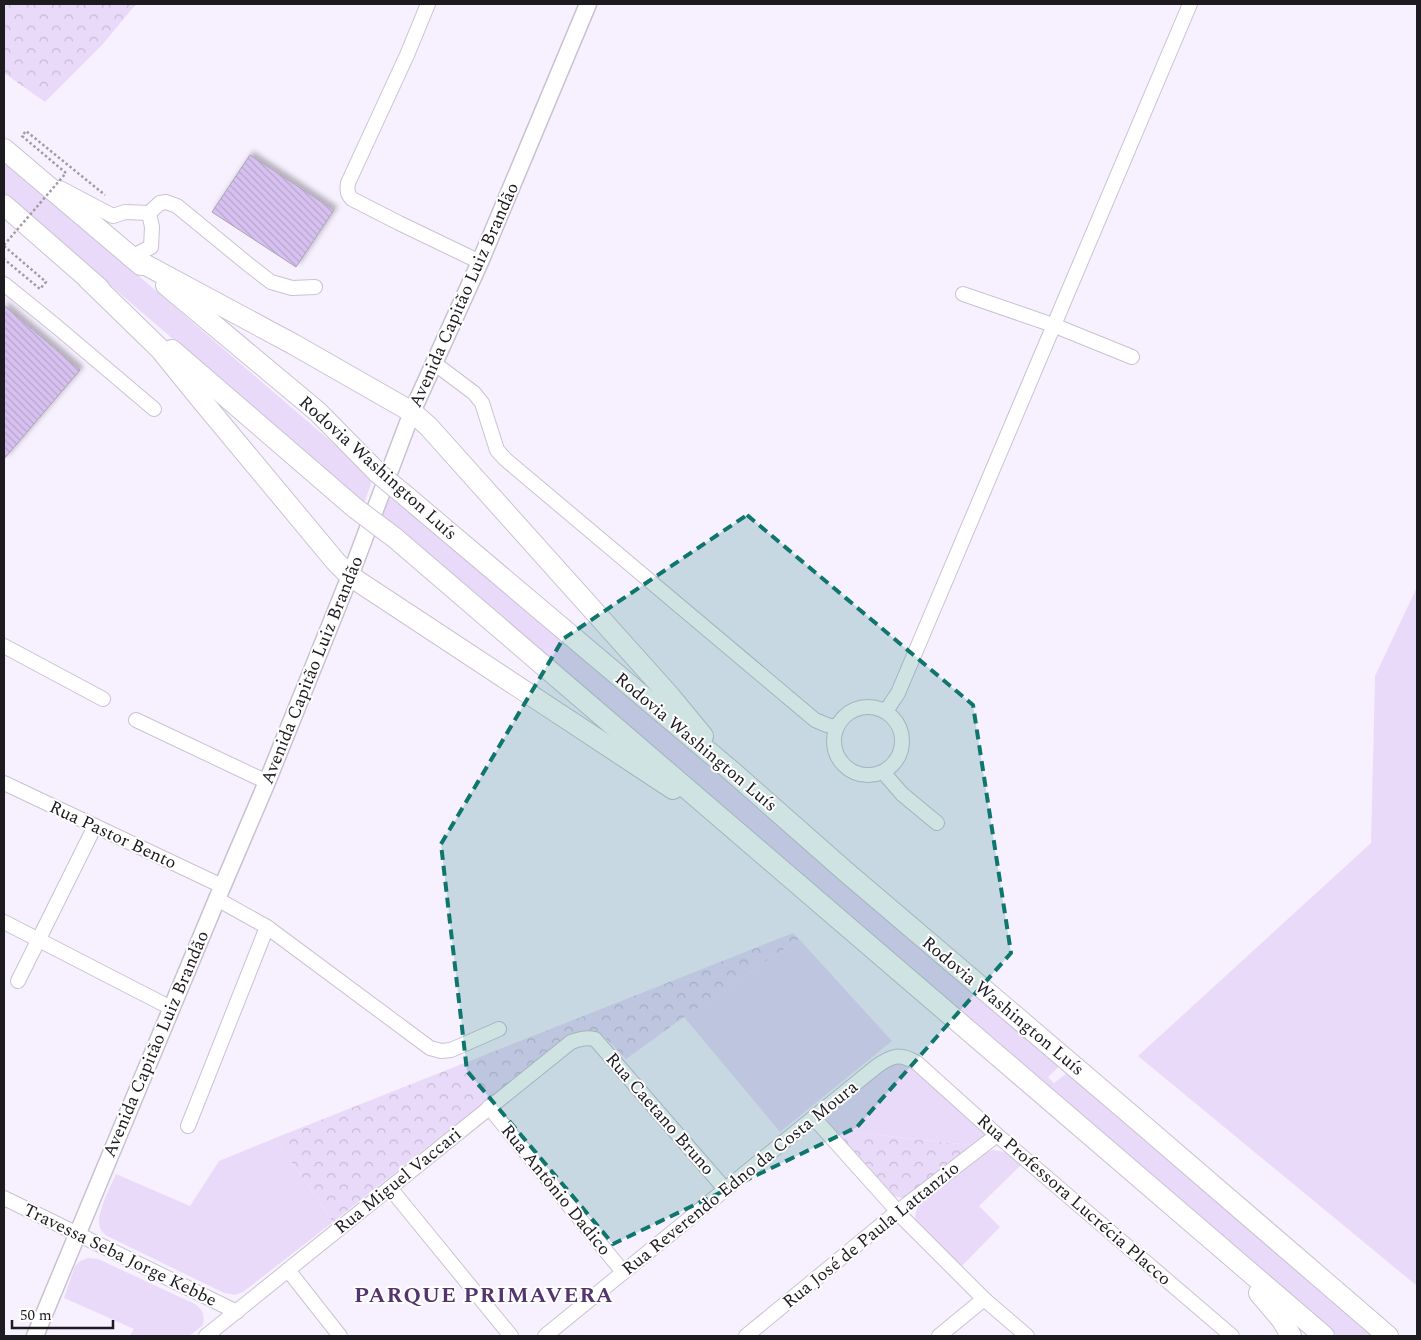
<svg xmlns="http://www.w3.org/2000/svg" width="1421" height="1340" viewBox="0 0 1421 1340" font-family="Spectral,serif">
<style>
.green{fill:#e9dafa}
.forest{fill:url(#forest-crowns)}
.building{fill:url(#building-back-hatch);stroke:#aaa3b2;filter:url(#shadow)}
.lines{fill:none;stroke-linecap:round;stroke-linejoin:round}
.minor-casing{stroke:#c9c2d2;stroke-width:16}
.major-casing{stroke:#c9c2d2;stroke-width:19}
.highway-casing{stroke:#c9c2d2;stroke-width:22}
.path{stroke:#a09ba6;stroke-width:2.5;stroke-dasharray:2.5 2.5;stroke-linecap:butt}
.minor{stroke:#fff;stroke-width:14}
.major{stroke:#fff;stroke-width:16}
.highway{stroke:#fff;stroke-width:20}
.highway-bridge-casing{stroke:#c9c2d2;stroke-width:22;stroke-linecap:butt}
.path-bridge{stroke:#a09ba6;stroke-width:2.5;stroke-dasharray:2.5 2.5;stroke-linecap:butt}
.highway-bridge{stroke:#fff;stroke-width:20}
.marked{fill:#0f766e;fill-opacity:0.2;stroke:#0f766e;stroke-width:4;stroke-dasharray:10 6;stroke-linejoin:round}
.labels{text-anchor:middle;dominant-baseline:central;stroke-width:4;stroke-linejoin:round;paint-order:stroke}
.street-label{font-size:18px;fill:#1d1a20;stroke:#fff}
.district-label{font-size:22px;font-weight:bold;letter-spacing:1px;fill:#53346e;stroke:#fff}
</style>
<defs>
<pattern id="forest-crowns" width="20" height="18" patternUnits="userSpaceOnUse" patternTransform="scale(1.25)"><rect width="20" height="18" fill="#e9dafa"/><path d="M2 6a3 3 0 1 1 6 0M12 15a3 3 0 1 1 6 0" fill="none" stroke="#c7bad6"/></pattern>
<pattern id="building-back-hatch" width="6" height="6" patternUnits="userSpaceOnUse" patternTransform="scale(1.25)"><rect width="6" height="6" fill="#d7c1f0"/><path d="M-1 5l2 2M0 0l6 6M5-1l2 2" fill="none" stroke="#b8a5ce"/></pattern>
<filter id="shadow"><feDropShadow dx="3.5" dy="-3.5" stdDeviation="2.5" flood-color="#0004"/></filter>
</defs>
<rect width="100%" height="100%" fill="#f7f1ff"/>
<g class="green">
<path d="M4 160 370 475 371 484 364 503 4 194Z"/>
<path d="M389 498 402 504 1062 1064 1048 1077 1054 1083 1067 1073 1379 1336H1337L1047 1089 1007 1050 380 518Z"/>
<path d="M1417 587V1286L1138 1056 1371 843 1375 676Z"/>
<path d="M799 939 892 1041 780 1132 684 1017Z"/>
<path d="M903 1062 916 1067 985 1131 986 1137 979 1146 831 1130 826 1123 827 1118 833 1111 881 1068 892 1063Z"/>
<path d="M275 1138 333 1222 243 1292 235 1295 224 1293 107 1236C103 1233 99 1229 99 1223 98 1211 111 1185 116 1174L190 1206 219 1161Z"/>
<path d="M993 1150 1005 1152 1021 1165 979 1206 1000 1227 962 1266 917 1225C914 1216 915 1212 919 1205L984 1153Z"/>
<path d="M88 1258 98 1259 195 1304C203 1310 205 1315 203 1325L189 1336H130L134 1329 64 1298 75 1266 80 1261Z"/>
</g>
<g class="forest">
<path d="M4 4H136L103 44 45 102 4 73Z"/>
<path d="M793 933 799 939 684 1017 626 1059C602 1036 602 1025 566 1037L333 1222 275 1138Z"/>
<path d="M831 1130 979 1146 910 1197 902 1198 894 1196Z"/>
</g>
<g class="building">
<path d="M250 155 334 210 296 267 212 212Z"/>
<path d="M4 305 80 370 4 459Z"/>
</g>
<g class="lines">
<defs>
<g id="minor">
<path d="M428 4 407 55 348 183C347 190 347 194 352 199L399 223 480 262"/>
<path d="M60 188 113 216 125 212 149 213"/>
<path d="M131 257 151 247 152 227 149 213 160 203 166 202 177 206 249 265 271 282 292 288 315 287"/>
<path d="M4 284 56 326 154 409"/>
<path d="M963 294 1053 325 1132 357"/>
<path d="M434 363 474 393 482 403 497 450 505 459 815 720 827 725 837 727"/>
<path d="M4 646 103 699"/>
<circle cx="868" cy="741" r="34"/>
<path d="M886 711 898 693 1190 4"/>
<path d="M136 720 267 782"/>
<path d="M883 772 902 794 937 823"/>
<path d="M4 783 222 886"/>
<path d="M217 899 267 927 430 1048 441 1051 451 1050 499 1029"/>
<path d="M4 922 171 1008"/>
<path d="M18 981 95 826"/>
<path d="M489 1107 623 1272"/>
<path d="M814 1118 892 1205 897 1212 984 1299 1027 1336"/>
<path d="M188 1126 267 927"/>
<path d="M390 1188 511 1336"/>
<path d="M4 1198 237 1312"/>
<path d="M288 1270 340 1336"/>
<path d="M206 1336 571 1042C580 1039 586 1037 595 1039L725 1189"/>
<path d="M545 1336 877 1066C893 1055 900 1053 917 1063L997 1135 1232 1336"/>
<path d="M746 1336 897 1212 997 1135"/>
<path d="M939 1336 984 1299"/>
</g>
<path id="major" d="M35 1336 217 899 267 782 350 576 412 412 480 262 588 4"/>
<g id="highway">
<path d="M4 149 141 265"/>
<path d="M4 205 99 288"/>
<path d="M131 257 293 344 412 412 428 426 670 696 703 736"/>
<path d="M88 279 160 349 198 396 336 562 350 576 673 789"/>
<path d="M166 285 318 412 378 473"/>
<path d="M172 350 355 508"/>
<path d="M407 497 735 774 845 871 1136 1119 1388 1336"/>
<path d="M395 538 1324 1336"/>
<path d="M1259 1293 1282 1320 1291 1336"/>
</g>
</defs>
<use href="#minor" class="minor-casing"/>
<use href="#major" class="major-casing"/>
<use href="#highway" class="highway-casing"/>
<g class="path">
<path d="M66 173 22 136 26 131 105 195"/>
<path d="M4 246 46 282 40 289 4 259"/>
</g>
<use href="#minor" class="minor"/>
<use href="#major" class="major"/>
<use href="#highway" class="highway"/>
<defs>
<g id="highway-bridge">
<path d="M378 473 407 497"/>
<path d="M355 508 395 538"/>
</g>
</defs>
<use href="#highway-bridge" class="highway-bridge-casing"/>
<path class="path-bridge" d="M4 245 66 173"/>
<use href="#highway-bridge" class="highway-bridge"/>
</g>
<path class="marked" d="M747 515 973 705 1011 953 857 1127 613 1244 467 1071 441 844 563 639Z"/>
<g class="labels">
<g class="street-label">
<text transform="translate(464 295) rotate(-66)">Avenida Capitão Luiz Brandão</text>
<text transform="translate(378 468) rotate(42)">Rodovia Washington Luís</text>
<text transform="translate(312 670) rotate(-68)">Avenida Capitão Luiz Brandão</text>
<text transform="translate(696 742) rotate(40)">Rodovia Washington Luís</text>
<text transform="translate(113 835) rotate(25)">Rua Pastor Bento</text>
<text transform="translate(1003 1006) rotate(40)">Rodovia Washington Luís</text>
<text transform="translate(156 1044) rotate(-67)">Avenida Capitão Luiz Brandão</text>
<text transform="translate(660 1114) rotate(49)">Rua Caetano Bruno</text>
<text transform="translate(740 1178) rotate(-39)">Rua Reverendo Edno da Costa Moura</text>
<text transform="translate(398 1181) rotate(-39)">Rua Miguel Vaccari</text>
<text transform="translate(556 1190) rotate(51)">Rua Antônio Dadico</text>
<text transform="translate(1074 1200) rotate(41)">Rua Professora Lucrécia Placco</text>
<text transform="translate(871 1235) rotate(-39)">Rua José de Paula Lattanzio</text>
<text transform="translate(120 1255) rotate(26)">Travessa Seba Jorge Kebbe</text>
</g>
<g class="district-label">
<text x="484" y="1295">PARQUE PRIMAVERA</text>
</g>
</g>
<rect width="1421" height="1340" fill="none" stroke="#1d1a20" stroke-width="10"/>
<path d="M12 1320v8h101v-8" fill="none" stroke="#1d1a20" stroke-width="2.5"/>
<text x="20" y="1320" font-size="15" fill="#1d1a20" stroke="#ffffff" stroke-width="4" paint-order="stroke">50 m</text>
</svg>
